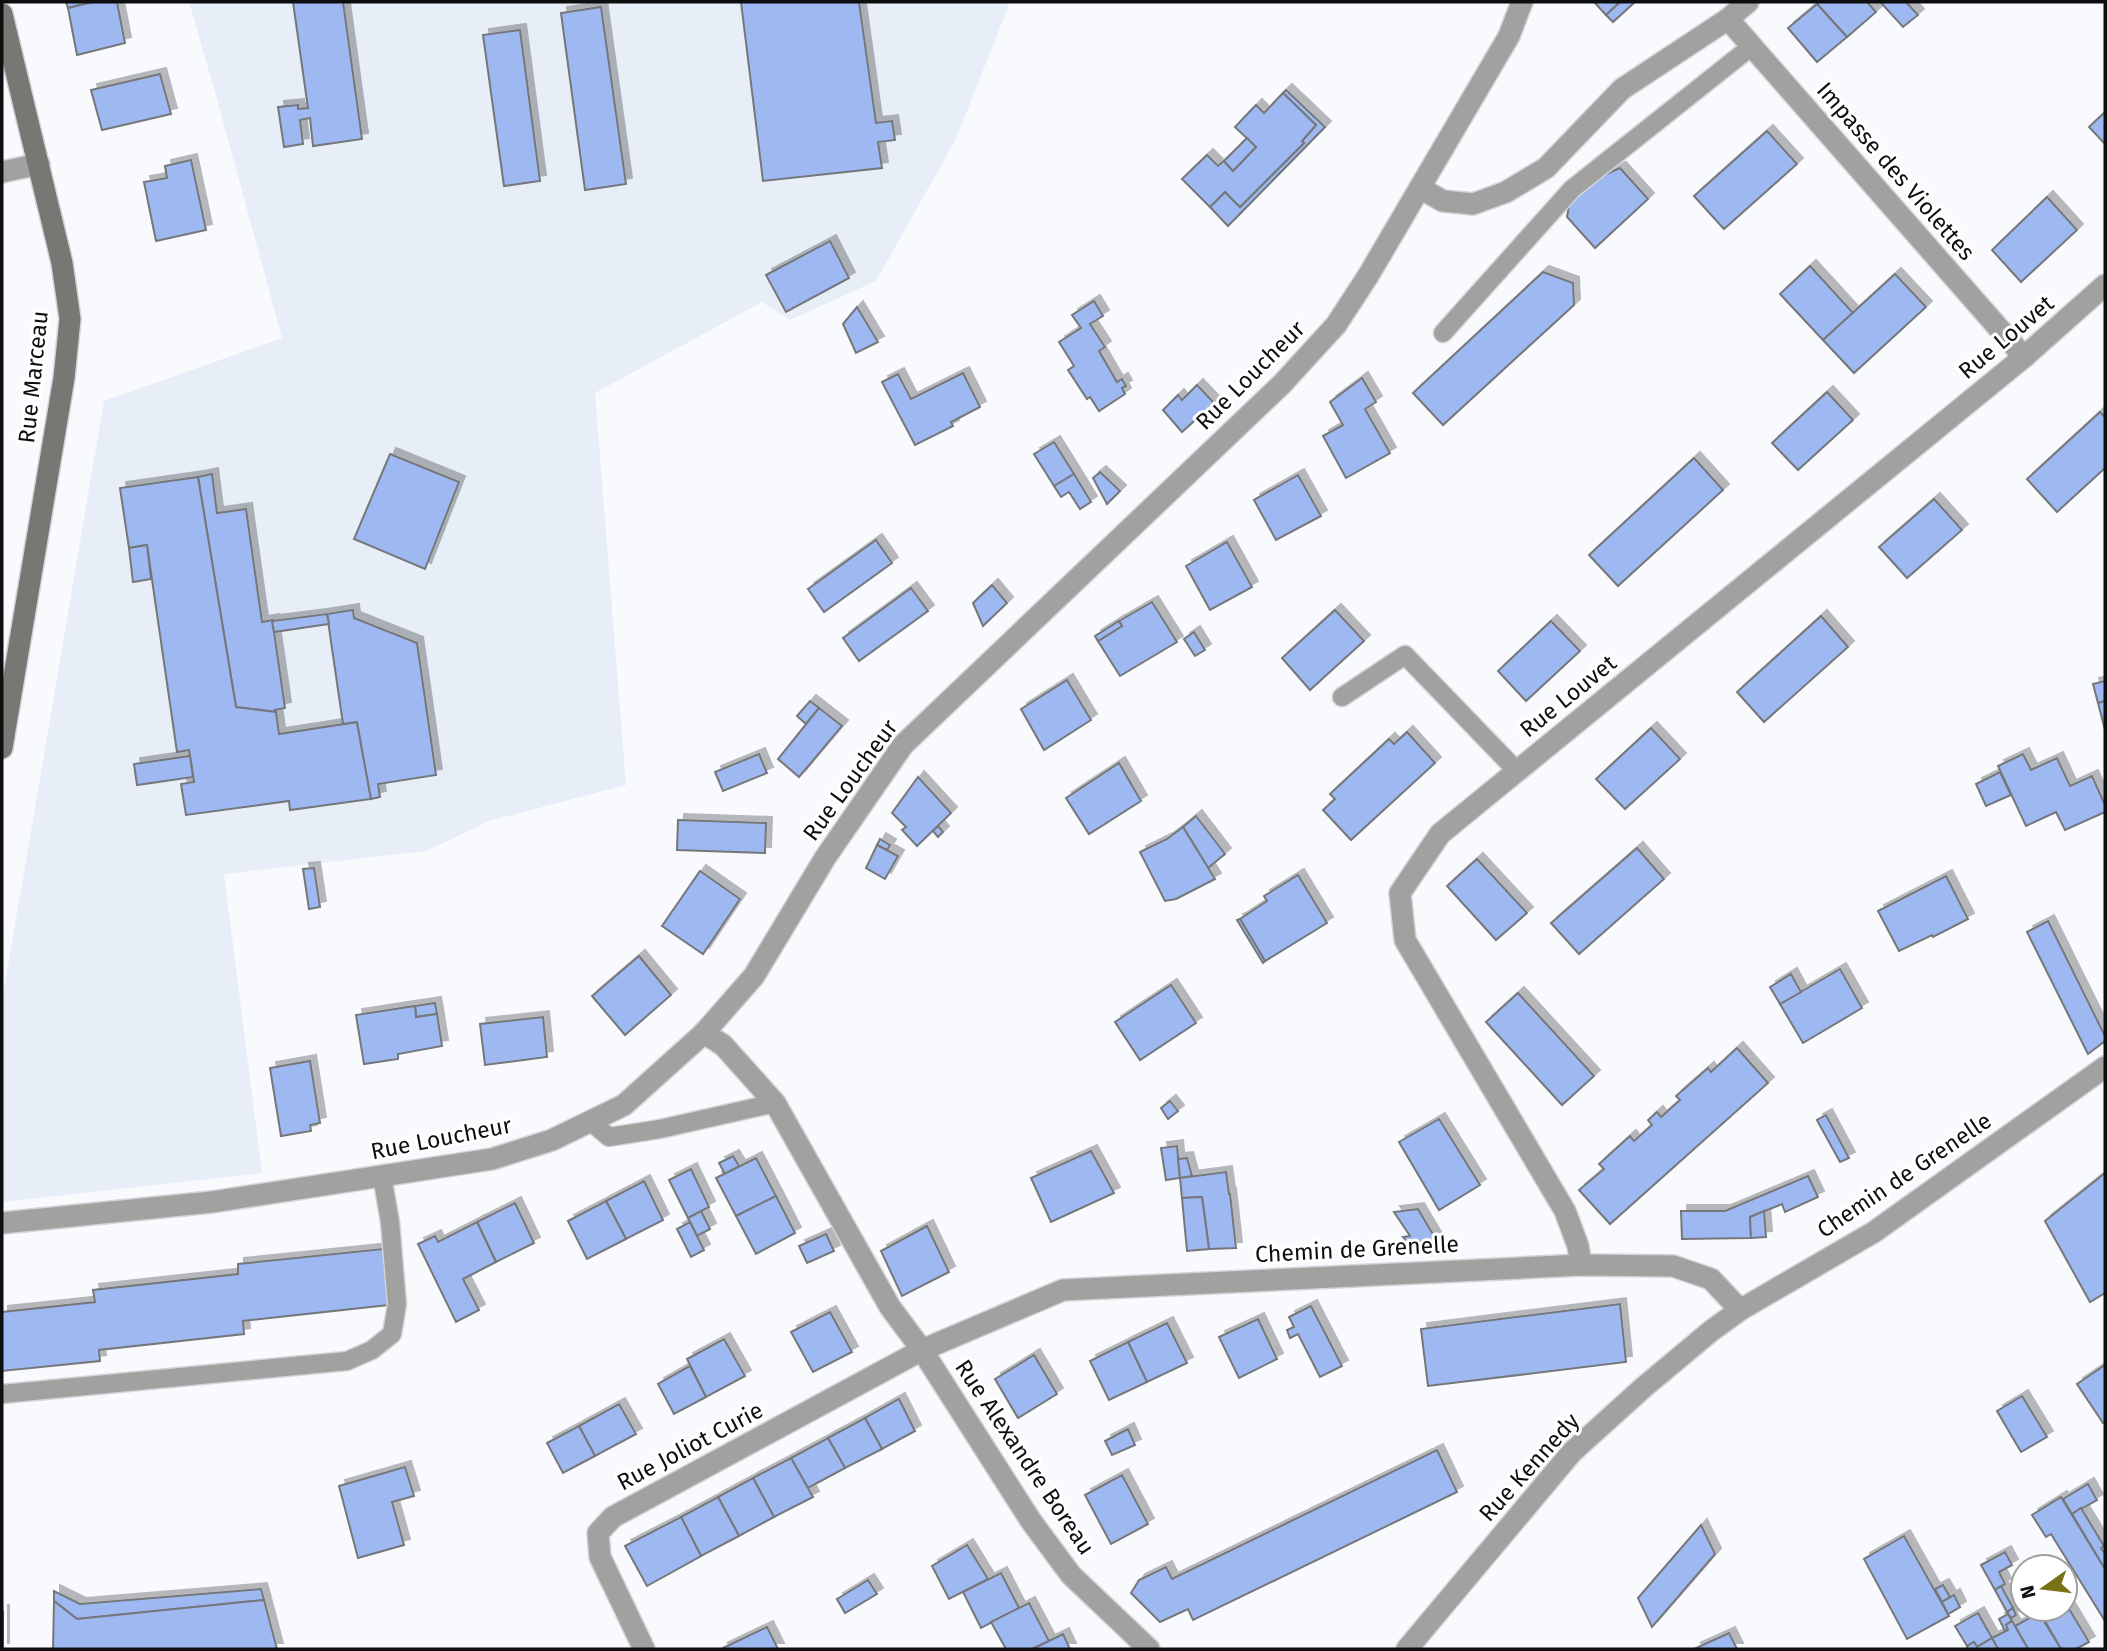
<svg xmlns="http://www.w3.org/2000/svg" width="2107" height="1651" viewBox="0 0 2107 1651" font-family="'Fira Sans',sans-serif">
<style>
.built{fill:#e8eef8}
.building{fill:#9eb9f2;stroke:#75777a;stroke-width:2;filter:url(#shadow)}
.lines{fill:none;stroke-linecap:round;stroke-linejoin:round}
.lane-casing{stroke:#d2d4d8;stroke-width:21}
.street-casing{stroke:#d2d4d8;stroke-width:24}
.secondary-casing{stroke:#d2d4d8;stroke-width:24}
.lane{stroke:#a1a19f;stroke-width:18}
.street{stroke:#a1a19f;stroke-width:21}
.secondary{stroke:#777774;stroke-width:21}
.labels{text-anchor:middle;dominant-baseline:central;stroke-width:6;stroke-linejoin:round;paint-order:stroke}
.street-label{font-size:23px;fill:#0d0e0f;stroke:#fff}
</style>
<defs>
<filter id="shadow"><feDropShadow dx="6" dy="-6" stdDeviation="0" flood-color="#0004"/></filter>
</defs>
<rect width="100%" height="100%" fill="#f8fafe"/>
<path class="built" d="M189 2H1010L956 139 876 281 790 320 762 302 595 393 626 785 489 821 427 851 224 874 262 1173 2 1202V1002L104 401 282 338 217 99Z"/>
<g class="building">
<path d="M66 2H93L68 8Z"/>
<path d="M93 2H117L125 43 77 55 68 8Z"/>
<path d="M293 2H343L362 139 313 146 310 118 300 120 303 144 284 147 278 107 298 105V109L308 108Z"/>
<path d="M741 2H859L876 123 892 121 895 140 878 142 882 168 763 181Z"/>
<path d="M1594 2H1620L1606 15Z"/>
<path d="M1620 2H1635L1613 22 1606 15Z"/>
<path d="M1820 2H1867L1876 12 1847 37 1817 4Z"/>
<path d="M1885 2H1906L1918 15 1903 27 1882 4Z"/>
<path d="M1817 4 1847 37 1817 62 1788 28Z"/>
<path d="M601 7 626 184 585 190 561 13Z"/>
<path d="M520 30 540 181 504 186 483 35Z"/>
<path d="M160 74 171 114 102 130 91 90Z"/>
<path d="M1286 90 1325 127 1228 226 1210 207 1225 192 1240 207 1304 143 1302 141 1316 125 1283 93Z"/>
<path d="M1283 93 1316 125 1302 141 1304 143 1240 207 1225 192 1210 207 1182 179 1207 155 1218 166 1224 161 1233 171 1256 147 1235 127 1256 105 1264 113Z"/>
<path d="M2105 112V144L2089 127Z"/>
<path d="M1767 131 1797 164 1724 229 1694 196Z"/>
<path d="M1247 138 1256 147 1233 171 1224 161Z"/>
<path d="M191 160 206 230 156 241 144 182 167 178 165 166Z"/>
<path d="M1620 168 1648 199 1595 248 1567 217 1572 189Z"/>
<path d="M2047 197 2077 230 2021 282 1992 250Z"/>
<path d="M830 241 849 278 786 312 766 275Z"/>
<path d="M1810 266 1853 313 1823 340 1780 294Z"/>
<path d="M1543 272 1573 283 1574 305 1443 425 1413 393Z"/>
<path d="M1895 274 1926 307 1854 373 1823 340Z"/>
<path d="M1094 301 1103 316 1090 324 1105 347 1099 351 1117 382 1122 379 1126 386 1122 388 1125 394 1099 411 1090 397 1087 399 1068 370 1074 366 1059 342 1081 328 1072 315Z"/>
<path d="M857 307 878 342 856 353 843 324Z"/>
<path d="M963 373 980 407 951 422 953 426 915 445 882 382 898 374 911 399Z"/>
<path d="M1362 378 1376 402 1365 409 1390 453 1346 478 1323 436 1343 425 1330 402Z"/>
<path d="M1197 385 1214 403 1182 432 1163 410 1178 395 1182 400Z"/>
<path d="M1827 392 1853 420 1798 470 1772 443Z"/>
<path d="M2100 412 2105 417V468L2057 512 2027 479Z"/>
<path d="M1054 442 1074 474 1054 486 1034 454Z"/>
<path d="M390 454 459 482 425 569 354 539Z"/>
<path d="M1694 458 1723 490 1618 586 1589 555Z"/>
<path d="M1100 472 1120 491 1107 504 1093 478Z"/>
<path d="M212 474 217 513 246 509 262 622 273 620 274 632 285 708 275 710 276 712 236 707 198 477Z"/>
<path d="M1074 474 1091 502 1080 509 1069 492 1061 497 1054 486Z"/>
<path d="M1298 475 1321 516 1276 540 1254 500Z"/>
<path d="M198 477 236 707 276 712 279 734 357 722 371 799 290 810 289 801 186 815 181 784 194 782 189 750 177 752 147 545 129 548 120 488Z"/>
<path d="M1934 499 1962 530 1907 578 1879 547Z"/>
<path d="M876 540 892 563 824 612 808 589Z"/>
<path d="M1227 542 1252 587 1210 610 1186 566Z"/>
<path d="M147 545 151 579 133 582 129 548Z"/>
<path d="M992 585 1007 603 983 626 973 603Z"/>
<path d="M911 588 928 611 859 661 843 638Z"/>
<path d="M1152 602 1177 642 1120 676 1098 641 1122 626 1119 621Z"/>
<path d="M353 610 354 618 417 643 436 775 378 784 380 797 371 799 357 722 343 724 327 614Z"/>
<path d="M1335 610 1364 641 1310 690 1282 658Z"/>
<path d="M327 614 329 624 274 632 272 621Z"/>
<path d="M1821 616 1848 647 1764 722 1737 692Z"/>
<path d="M1119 621 1122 626 1098 641 1095 636Z"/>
<path d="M1551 621 1580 651 1526 701 1498 671Z"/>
<path d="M1194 632 1205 650 1195 656 1184 639Z"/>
<path d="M1067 680 1091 720 1044 750 1021 709Z"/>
<path d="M2105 681V701L2098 703 2093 684Z"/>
<path d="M810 701 819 708 806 724 797 716Z"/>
<path d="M2105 701V730L2098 703Z"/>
<path d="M819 708 842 726 799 777 778 759Z"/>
<path d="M1651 728 1680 759 1625 809 1596 779Z"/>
<path d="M1407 732 1435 763 1351 840 1323 810 1335 799 1330 794 1389 739 1394 744Z"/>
<path d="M759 754 767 773 723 791 715 772Z"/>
<path d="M2023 754 2031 770 2057 758 2070 786 2092 776 2105 805V812L2065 830 2056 812 2026 826 1998 766Z"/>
<path d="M190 756 193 777 137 785 134 764Z"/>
<path d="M1119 763 1141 801 1089 834 1066 798Z"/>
<path d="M2000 772 2011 795 1986 806 1976 784Z"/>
<path d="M918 777 951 813 917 846 902 830 906 827 892 813Z"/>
<path d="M1196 816 1225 854 1208 868 1183 827Z"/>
<path d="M678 820 766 823 765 853 677 850Z"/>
<path d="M938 826 943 832 938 837 933 831Z"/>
<path d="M1183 827 1215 879 1176 899 1165 901 1140 852 1167 839Z"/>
<path d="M880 839 890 845 887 850 877 845Z"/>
<path d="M877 845 898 856 885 879 866 868Z"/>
<path d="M1637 848 1664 879 1579 954 1551 923Z"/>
<path d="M1477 859 1527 913 1496 940 1447 886Z"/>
<path d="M314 868 320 907 309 909 303 869Z"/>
<path d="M700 871 740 899 703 954 662 926Z"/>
<path d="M1298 875 1327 923 1265 961 1240 919 1267 901 1264 896Z"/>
<path d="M1946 876 1968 919 1933 937 1932 935 1899 951 1878 911Z"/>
<path d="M1240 919 1265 961 1263 963 1237 920Z"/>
<path d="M2048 921 2105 1036V1041L2088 1054 2027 932Z"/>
<path d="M639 956 671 995 625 1035 592 996Z"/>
<path d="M1840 969 1862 1008 1803 1043 1780 1004Z"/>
<path d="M1791 974 1801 992 1780 1004 1770 987Z"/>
<path d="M1171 985 1196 1023 1140 1060 1115 1022Z"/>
<path d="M1518 993 1594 1076 1562 1105 1486 1022Z"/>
<path d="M435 1003 437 1014 416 1017 415 1006Z"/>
<path d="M415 1006 416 1017 437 1014 442 1046 398 1054V1059L364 1064 356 1015Z"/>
<path d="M543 1017 547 1057 485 1065 480 1024Z"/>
<path d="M1737 1048 1768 1083 1610 1224 1579 1190 1604 1169 1599 1164 1630 1136 1634 1141 1652 1125 1648 1120 1657 1112 1661 1117 1680 1100 1676 1096 1708 1068 1711 1072Z"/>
<path d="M310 1061 320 1123 310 1125 311 1131 281 1136 270 1068Z"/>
<path d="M1170 1101 1178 1111 1168 1119 1161 1108Z"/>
<path d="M1826 1115 1849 1158 1840 1162 1818 1122 1817 1120Z"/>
<path d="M1439 1119 1480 1185 1439 1210 1399 1142Z"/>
<path d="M1177 1146 1180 1178 1166 1180 1161 1148Z"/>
<path d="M1091 1151 1114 1193 1051 1222 1031 1178Z"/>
<path d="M733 1156 739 1166 725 1174 719 1163Z"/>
<path d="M756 1158 776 1196 736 1216 716 1178Z"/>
<path d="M1187 1158 1192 1176 1180 1178 1178 1159Z"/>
<path d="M691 1169 709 1207 688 1218 669 1180Z"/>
<path d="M1226 1172 1229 1194H1230L1236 1248 1209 1249 1202 1197 1182 1198 1180 1178Z"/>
<path d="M2105 1173V1293L2090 1302 2045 1221Z"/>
<path d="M1808 1176 1818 1197 1785 1212 1782 1204 1750 1217 1751 1238 1682 1239 1681 1211H1725Z"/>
<path d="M644 1181 663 1220 626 1239 606 1201Z"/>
<path d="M776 1196 795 1233 756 1254 736 1216Z"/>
<path d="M1202 1197 1209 1249 1187 1251 1182 1198Z"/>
<path d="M606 1201 626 1239 587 1259 568 1221Z"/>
<path d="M515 1203 534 1243 496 1262 477 1222Z"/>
<path d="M1418 1209 1437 1241 1407 1242 1403 1237 1410 1236 1394 1212Z"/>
<path d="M701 1211 710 1229 697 1236 688 1218Z"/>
<path d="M1764 1211 1766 1237 1751 1238 1750 1217Z"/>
<path d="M477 1222 496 1262 463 1279 479 1310 456 1322 418 1244 435 1236 438 1242Z"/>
<path d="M690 1222 704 1250 691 1257 677 1229Z"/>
<path d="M927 1226 949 1272 902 1296 881 1251Z"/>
<path d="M826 1234 834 1251 807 1263 799 1246Z"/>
<path d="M383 1249 388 1305 243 1321 244 1334 99 1350 100 1361 2 1371V1312L95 1302 93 1290 238 1274V1264Z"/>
<path d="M1620 1304 1626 1362 1428 1386 1421 1329Z"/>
<path d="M1311 1306 1342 1366 1320 1377 1298 1334 1290 1338 1287 1330 1294 1327 1289 1317Z"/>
<path d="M830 1312 852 1352 813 1372 791 1332Z"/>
<path d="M1258 1319 1277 1359 1239 1378 1219 1337Z"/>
<path d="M1167 1323 1187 1363 1147 1382 1128 1342Z"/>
<path d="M724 1339 745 1376 706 1397 687 1359Z"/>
<path d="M1128 1342 1147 1382 1109 1400 1090 1361Z"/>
<path d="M1034 1355 1057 1394 1018 1418 995 1379Z"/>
<path d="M2105 1365V1422L2103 1423 2077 1384Z"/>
<path d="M690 1366 706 1397 674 1414 658 1384Z"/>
<path d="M2022 1396 2047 1437 2021 1452 1997 1411Z"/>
<path d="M899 1399 915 1431 882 1449 865 1418Z"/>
<path d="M619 1404 636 1434 595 1456 579 1426Z"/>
<path d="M865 1418 882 1449 845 1468 828 1438Z"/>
<path d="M579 1426 595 1456 563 1473 547 1443Z"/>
<path d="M1128 1429 1135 1445 1112 1455 1105 1441Z"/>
<path d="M828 1438 845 1468 808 1488 791 1458Z"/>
<path d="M1437 1450 1457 1492 1193 1620 1188 1609 1160 1622 1131 1593 1139 1580 1166 1567 1172 1579Z"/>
<path d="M791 1458 813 1497 774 1517 753 1478Z"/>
<path d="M405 1467 414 1496 392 1502 404 1545 358 1558 339 1486Z"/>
<path d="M1122 1475 1148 1524 1111 1544 1085 1495Z"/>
<path d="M753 1478 774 1517 739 1536 718 1497Z"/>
<path d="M2088 1484 2097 1500 2072 1514 2063 1499Z"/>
<path d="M718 1497 739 1536 701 1556 681 1517Z"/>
<path d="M2061 1497 2105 1569V1621L2051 1534 2046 1537 2032 1515Z"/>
<path d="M2081 1508 2104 1546 2101 1548 2105 1554V1569L2072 1514Z"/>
<path d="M681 1517 701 1556 647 1586 625 1546Z"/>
<path d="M1701 1525 1715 1554 1652 1627 1638 1598Z"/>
<path d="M1904 1536 1949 1616 1907 1639 1864 1559Z"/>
<path d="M967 1545 988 1579 949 1599 932 1566Z"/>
<path d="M2005 1552 2012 1565 1999 1572 2005 1584 1995 1590 1981 1565Z"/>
<path d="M1001 1573 1019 1608 981 1628 963 1592Z"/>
<path d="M868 1580 877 1594 845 1613 837 1599Z"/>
<path d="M1943 1585 1950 1597 1942 1602 1935 1589Z"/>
<path d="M2001 1586 2013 1608 2007 1612 1995 1590Z"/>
<path d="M261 1589 264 1600 77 1619 54 1601V1591L80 1604Z"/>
<path d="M1954 1595 1960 1607 1948 1614 1942 1602Z"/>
<path d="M264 1600 277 1649H53L54 1601 77 1619Z"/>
<path d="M2065 1602 2089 1642 2076 1649H2061L2038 1609H2065Z"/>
<path d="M1029 1603 1049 1641 1032 1649H1006L991 1622Z"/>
<path d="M2013 1608 2016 1615 2011 1618 2007 1612Z"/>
<rect x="2" y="1611" width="1" height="38"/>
<path d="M1978 1613 1992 1638 1977 1647 1974 1642 1967 1646 1955 1626Z"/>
<path d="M2039 1613 2061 1649H2028L2015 1626Z"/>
<path d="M2008 1614 2012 1621 2006 1625 2008 1630 2005 1631 1999 1619Z"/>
<path d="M2012 1621 2015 1626 2028 1649H1998L1992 1638 2008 1630 2006 1625Z"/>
<path d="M767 1627 778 1649H721Z"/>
<path d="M1729 1633 1737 1649H1694Z"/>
<path d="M1063 1634 1070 1649H1032L1049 1641Z"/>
<path d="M1992 1638 1998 1649H1968L1967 1646 1974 1642 1977 1647Z"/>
</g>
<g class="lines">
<defs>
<g id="lane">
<path d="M1443 333 1572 189 1752 46"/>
<path d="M1342 697 1405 655 1517 771"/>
<path d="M590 1121 609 1137 660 1129 775 1103"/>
<path d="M2 1394 347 1361 372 1350 392 1334 397 1304 390 1222 382 1176"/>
</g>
<g id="street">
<path d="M1728 19 2024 357"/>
<path d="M2 172 39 164"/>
<path d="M1420 188 1443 201 1473 204 1506 192 1546 168 1622 89 1728 19 1748 2"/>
<path d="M704 1033 723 1045 775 1103 890 1307 922 1350 1063 1290 1581 1265 1673 1266 1711 1279 1740 1310"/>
<path d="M2 1223 212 1202 492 1159 552 1140 624 1105 704 1033 754 976 825 858 903 745 1282 384 1336 325 1368 276 1509 36 1522 2"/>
<path d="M1581 1265 1578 1246 1565 1211 1405 940 1400 893 1440 834 2024 357 2105 285"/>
<path d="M644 1649 600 1557 598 1533 613 1517 922 1350 1031 1521 1071 1575 1149 1649"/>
<path d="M1407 1649 1572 1452 1644 1387 1711 1331 1740 1310 1874 1232 2105 1067"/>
</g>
<path id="secondary" d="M2 14 62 263 70 319 64 378 2 748"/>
</defs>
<use href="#lane" class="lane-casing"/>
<use href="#street" class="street-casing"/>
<use href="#secondary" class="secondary-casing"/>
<use href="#lane" class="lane"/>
<use href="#street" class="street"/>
<use href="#secondary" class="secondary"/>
</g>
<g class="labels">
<g class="street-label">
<text transform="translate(1896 171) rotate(49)">Impasse des Violettes</text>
<text transform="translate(2006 337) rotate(-40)">Rue Louvet</text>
<text transform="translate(1250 375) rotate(-45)">Rue Loucheur</text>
<text transform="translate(33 377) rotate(-84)">Rue Marceau</text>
<text transform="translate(1568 696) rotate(-39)">Rue Louvet</text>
<text transform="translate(850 780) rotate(-54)">Rue Loucheur</text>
<text transform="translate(441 1138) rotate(-11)">Rue Loucheur</text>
<text transform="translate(1904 1175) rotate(-34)">Chemin de Grenelle</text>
<text transform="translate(1357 1249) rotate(-3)">Chemin de Grenelle</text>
<text transform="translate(690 1446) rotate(-28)">Rue Joliot Curie</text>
<text transform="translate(1025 1457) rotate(56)">Rue Alexandre Boreau</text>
<text transform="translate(1529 1467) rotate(-48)">Rue Kennedy</text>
</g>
</g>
<rect width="2107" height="1651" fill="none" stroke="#0d0e0f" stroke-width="7"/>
<g transform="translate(2044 1588) rotate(256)"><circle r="33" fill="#ffffff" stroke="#9e9f9f" stroke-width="2"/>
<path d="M0-5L12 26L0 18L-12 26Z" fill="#767215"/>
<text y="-10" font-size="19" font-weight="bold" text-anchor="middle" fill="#0d0e0f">N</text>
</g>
</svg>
